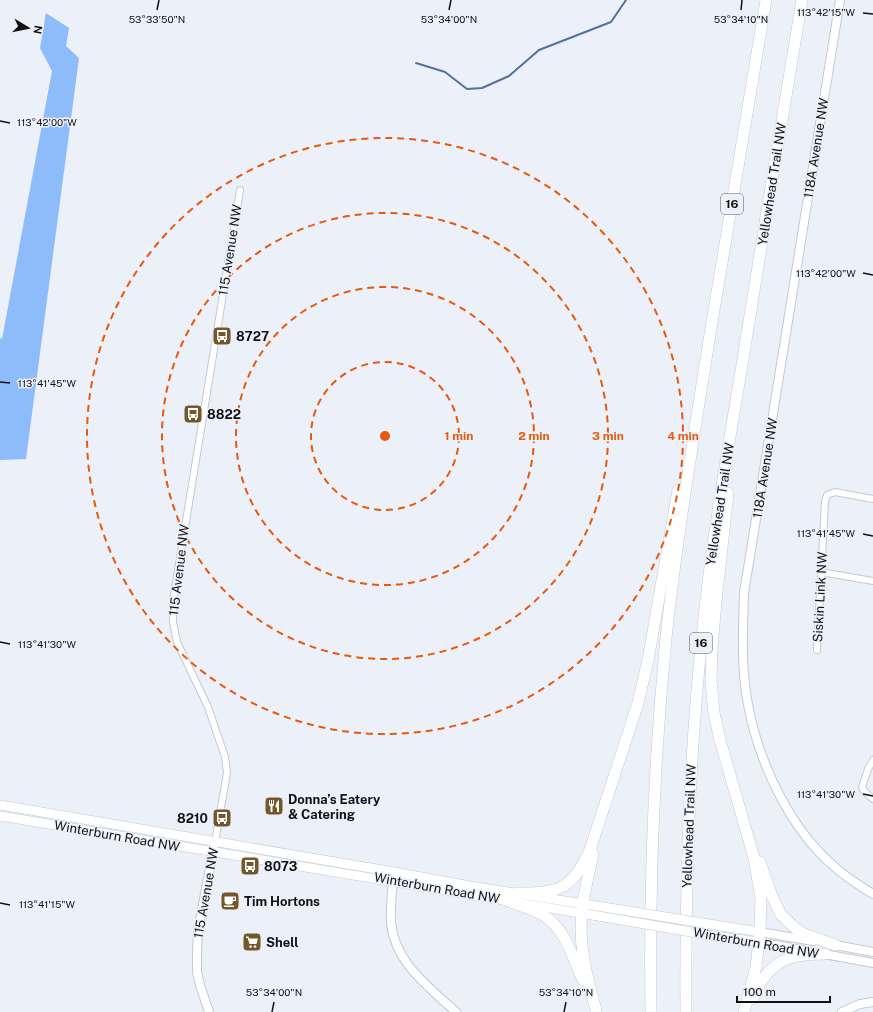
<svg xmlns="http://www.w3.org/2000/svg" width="873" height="1012" viewBox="0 0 873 1012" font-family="'Public Sans',sans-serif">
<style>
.forest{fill:#8ebbfa}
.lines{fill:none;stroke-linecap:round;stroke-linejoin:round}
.stream{stroke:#52719c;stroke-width:2}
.minor-casing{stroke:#c4c9d0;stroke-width:8}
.tertiary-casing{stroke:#c4c9d0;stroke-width:10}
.secondary-casing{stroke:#c4c9d0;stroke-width:10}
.motorway-casing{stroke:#c4c9d0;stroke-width:12}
.minor{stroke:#fff;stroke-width:6}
.tertiary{stroke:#fff;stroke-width:8}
.secondary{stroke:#fff;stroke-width:9}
.motorway{stroke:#fff;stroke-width:11}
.secondary-bridge-casing{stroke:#c4c9d0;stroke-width:10;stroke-linecap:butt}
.secondary-bridge{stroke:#fff;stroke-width:9}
.ticks{fill:none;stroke:#101114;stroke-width:1.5}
.ring{fill:none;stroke:#e8590c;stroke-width:2;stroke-dasharray:7 5}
.labels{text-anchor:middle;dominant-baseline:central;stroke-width:3;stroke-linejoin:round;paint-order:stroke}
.shield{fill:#ecf1f9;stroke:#525459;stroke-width:1}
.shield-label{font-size:12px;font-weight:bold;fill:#101114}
.street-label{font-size:13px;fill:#101114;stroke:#ecf1f9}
.poi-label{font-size:13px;font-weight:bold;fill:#101114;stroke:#ecf1f9;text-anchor:start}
.ticks-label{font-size:10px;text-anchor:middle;fill:#101114;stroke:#ecf1f9;stroke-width:3;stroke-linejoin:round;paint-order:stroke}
.centre{fill:#e8590c;stroke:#ecf1f9;stroke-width:2}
.ring-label{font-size:12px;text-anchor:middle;font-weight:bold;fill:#e8590c;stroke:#ecf1f9;stroke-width:3;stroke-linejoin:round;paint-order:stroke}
</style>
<rect width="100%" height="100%" fill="#ecf1f9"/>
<path class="forest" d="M46 13 69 28 66 46 79 58 26 459 0 460V338L2 339 52 71 40 48Z"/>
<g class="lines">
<path class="stream" d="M416 63 445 72 467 89 482 88 509 76 539 50 611 22 626 0"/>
<defs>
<g id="minor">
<path d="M821 572 873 581"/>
<path d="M817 650 825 502 827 495 835 492 873 499"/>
<path d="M873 760 868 769 862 787 864 791 873 799"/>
<path d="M215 842 227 773 225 757 208 707 177 642 173 622V601L240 190"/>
</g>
<g id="tertiary">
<path d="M840 0 744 593C743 629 741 664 747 699 757 759 789 829 836 868 847 878 860 886 873 894"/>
<path d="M394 872C392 889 390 906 391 923 395 963 429 987 456 1012"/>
<path d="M760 932 813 941"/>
<path d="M759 942 873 963"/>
<path d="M830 944 873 952"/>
<path d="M209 1012 200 985 197 972V954L198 931 214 846"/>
<path d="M842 1012 860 1004 873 1002"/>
</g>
<g id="secondary">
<path d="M0 805 394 872 470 886 622 910"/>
<path d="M0 816 622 920"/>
<path d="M715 925 760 932"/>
<path d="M714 936 759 942"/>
</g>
<g id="motorway">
<path d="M728 493 717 592 712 647 711 681 714 713 720 740 754 858 761 898 760 932 756 967 744 1012"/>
<path d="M593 854C589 873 584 892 582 911 578 946 587 977 596 1010"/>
<path d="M760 862 772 896 781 915 795 928 804 934 835 945"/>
<path d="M517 893C558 894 573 889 590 850L638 703 648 660 678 490"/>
<path d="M506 900C518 905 532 909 543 915 565 928 573 958 583 980"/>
<path d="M753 999C756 992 759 984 763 979 779 956 799 954 825 954"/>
<path d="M651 1012C649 887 654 762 666 638 677 536 694 435 710 334 729 223 747 111 766 0"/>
<path d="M686 1012C685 884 689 756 703 628 712 538 728 449 743 359 762 239 782 120 802 0"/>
</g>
</defs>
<use href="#minor" class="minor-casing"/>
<use href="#tertiary" class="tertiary-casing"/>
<use href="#secondary" class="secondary-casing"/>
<use href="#motorway" class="motorway-casing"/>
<use href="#minor" class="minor"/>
<use href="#tertiary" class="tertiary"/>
<use href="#secondary" class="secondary"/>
<use href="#motorway" class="motorway"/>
<defs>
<g id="secondary-bridge">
<path d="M622 910 715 925"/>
<path d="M622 920 714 936"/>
</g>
</defs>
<use href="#secondary-bridge" class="secondary-bridge-casing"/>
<use href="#secondary-bridge" class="secondary-bridge"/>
</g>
<path class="ticks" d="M157 10 159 0M449 10 451 0M741 10 742 0M863 13 873 14M0 121 10 123M863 273 873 275M0 382 10 383M863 534 873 536M0 642 10 644M863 794 873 796M0 903 10 905M272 1012 274 1002M564 1012 566 1002"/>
<g class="ring">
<circle cx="385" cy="436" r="74"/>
<circle cx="385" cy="436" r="149"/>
<circle cx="385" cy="436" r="223"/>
<circle cx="385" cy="436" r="298"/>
</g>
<defs>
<symbol id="bus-square" viewBox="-11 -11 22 22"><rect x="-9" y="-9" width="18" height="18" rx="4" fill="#735629" stroke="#ecf1f9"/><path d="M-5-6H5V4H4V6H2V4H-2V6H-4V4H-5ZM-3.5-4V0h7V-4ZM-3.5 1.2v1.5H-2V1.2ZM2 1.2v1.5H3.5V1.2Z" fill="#fff"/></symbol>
<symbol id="restaurant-square" viewBox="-11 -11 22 22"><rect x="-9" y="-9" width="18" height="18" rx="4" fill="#735629" stroke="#ecf1f9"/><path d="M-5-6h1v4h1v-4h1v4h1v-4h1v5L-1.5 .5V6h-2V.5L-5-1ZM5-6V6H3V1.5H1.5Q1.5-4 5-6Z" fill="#fff"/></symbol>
<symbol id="cafe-square" viewBox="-11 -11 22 22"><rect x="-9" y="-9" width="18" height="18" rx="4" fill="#735629" stroke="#ecf1f9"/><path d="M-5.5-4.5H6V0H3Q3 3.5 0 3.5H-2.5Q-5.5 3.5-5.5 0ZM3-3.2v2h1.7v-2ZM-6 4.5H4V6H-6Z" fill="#fff"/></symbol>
<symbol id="supermarket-square" viewBox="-11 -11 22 22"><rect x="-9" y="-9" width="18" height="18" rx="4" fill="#735629" stroke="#ecf1f9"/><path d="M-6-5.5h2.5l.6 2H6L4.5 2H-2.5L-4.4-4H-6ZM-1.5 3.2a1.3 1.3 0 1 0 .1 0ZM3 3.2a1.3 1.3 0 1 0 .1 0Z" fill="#fff"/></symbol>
</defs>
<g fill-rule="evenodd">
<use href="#bus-square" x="211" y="325" width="22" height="22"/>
<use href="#bus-square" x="182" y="403" width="22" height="22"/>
<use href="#restaurant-square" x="263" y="795" width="22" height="22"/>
<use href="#bus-square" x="211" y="807" width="22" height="22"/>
<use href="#bus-square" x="239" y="855" width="22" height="22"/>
<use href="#cafe-square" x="219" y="890" width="22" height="22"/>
<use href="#supermarket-square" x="241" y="931" width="22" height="22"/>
</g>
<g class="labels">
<g class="shield">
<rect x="721" y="194" width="22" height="20" rx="3"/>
<rect x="690" y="633" width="22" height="20" rx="3"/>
</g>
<g class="shield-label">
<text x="732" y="204">16</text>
<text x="701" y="643">16</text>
</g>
<g class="street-label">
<text transform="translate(816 148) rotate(-81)">118A Avenue NW</text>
<text transform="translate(772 184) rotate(-81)">Yellowhead Trail NW</text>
<text transform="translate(230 250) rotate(-81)">115 Avenue NW</text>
<text transform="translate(765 468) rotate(-81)">118A Avenue NW</text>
<text transform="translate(720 504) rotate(-81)">Yellowhead Trail NW</text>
<text transform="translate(179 570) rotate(-83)">115 Avenue NW</text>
<text transform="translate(820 597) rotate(-87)">Siskin Link NW</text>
<text transform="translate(689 826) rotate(-88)">Yellowhead Trail NW</text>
<text transform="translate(117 836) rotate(10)">Winterburn Road NW</text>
<text transform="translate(437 888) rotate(10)">Winterburn Road NW</text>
<text transform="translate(206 893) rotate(-80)">115 Avenue NW</text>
<text transform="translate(756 943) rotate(10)">Winterburn Road NW</text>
</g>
<g class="poi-label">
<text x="236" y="336">8727</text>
<text x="207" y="414">8822</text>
<text x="288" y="799">Donna’s Eatery<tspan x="288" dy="15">&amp; Catering</tspan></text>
<text x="208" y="818" text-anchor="end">8210</text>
<text x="264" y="866">8073</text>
<text x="244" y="901">Tim Hortons</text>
<text x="266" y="942">Shell</text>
</g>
</g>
<g class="ticks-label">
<text x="826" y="16">113°42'15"W</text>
<text x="157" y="23">53°33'50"N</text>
<text x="449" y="23">53°34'00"N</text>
<text x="741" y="23">53°34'10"N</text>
<text x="47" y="126">113°42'00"W</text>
<text x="826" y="277">113°42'00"W</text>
<text x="47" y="387">113°41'45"W</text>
<text x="826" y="537">113°41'45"W</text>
<text x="47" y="648">113°41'30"W</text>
<text x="826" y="798">113°41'30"W</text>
<text x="47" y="908">113°41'15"W</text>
<text x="274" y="996">53°34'00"N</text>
<text x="566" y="996">53°34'10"N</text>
</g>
<circle cx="385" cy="436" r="6" class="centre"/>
<g class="ring-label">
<text x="459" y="440">1 min</text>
<text x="534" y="440">2 min</text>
<text x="608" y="440">3 min</text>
<text x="683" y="440">4 min</text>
</g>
<g transform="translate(28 28) rotate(100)" stroke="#ecf1f9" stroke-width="3" paint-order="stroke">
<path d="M0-3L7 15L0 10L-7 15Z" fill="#101114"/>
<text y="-6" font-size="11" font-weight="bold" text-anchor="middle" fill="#101114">N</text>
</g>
<path d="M737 996v6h93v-6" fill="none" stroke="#101114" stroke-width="2"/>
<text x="743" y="996" font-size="12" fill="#101114" stroke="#ecf1f9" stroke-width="3" paint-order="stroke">100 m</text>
</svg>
